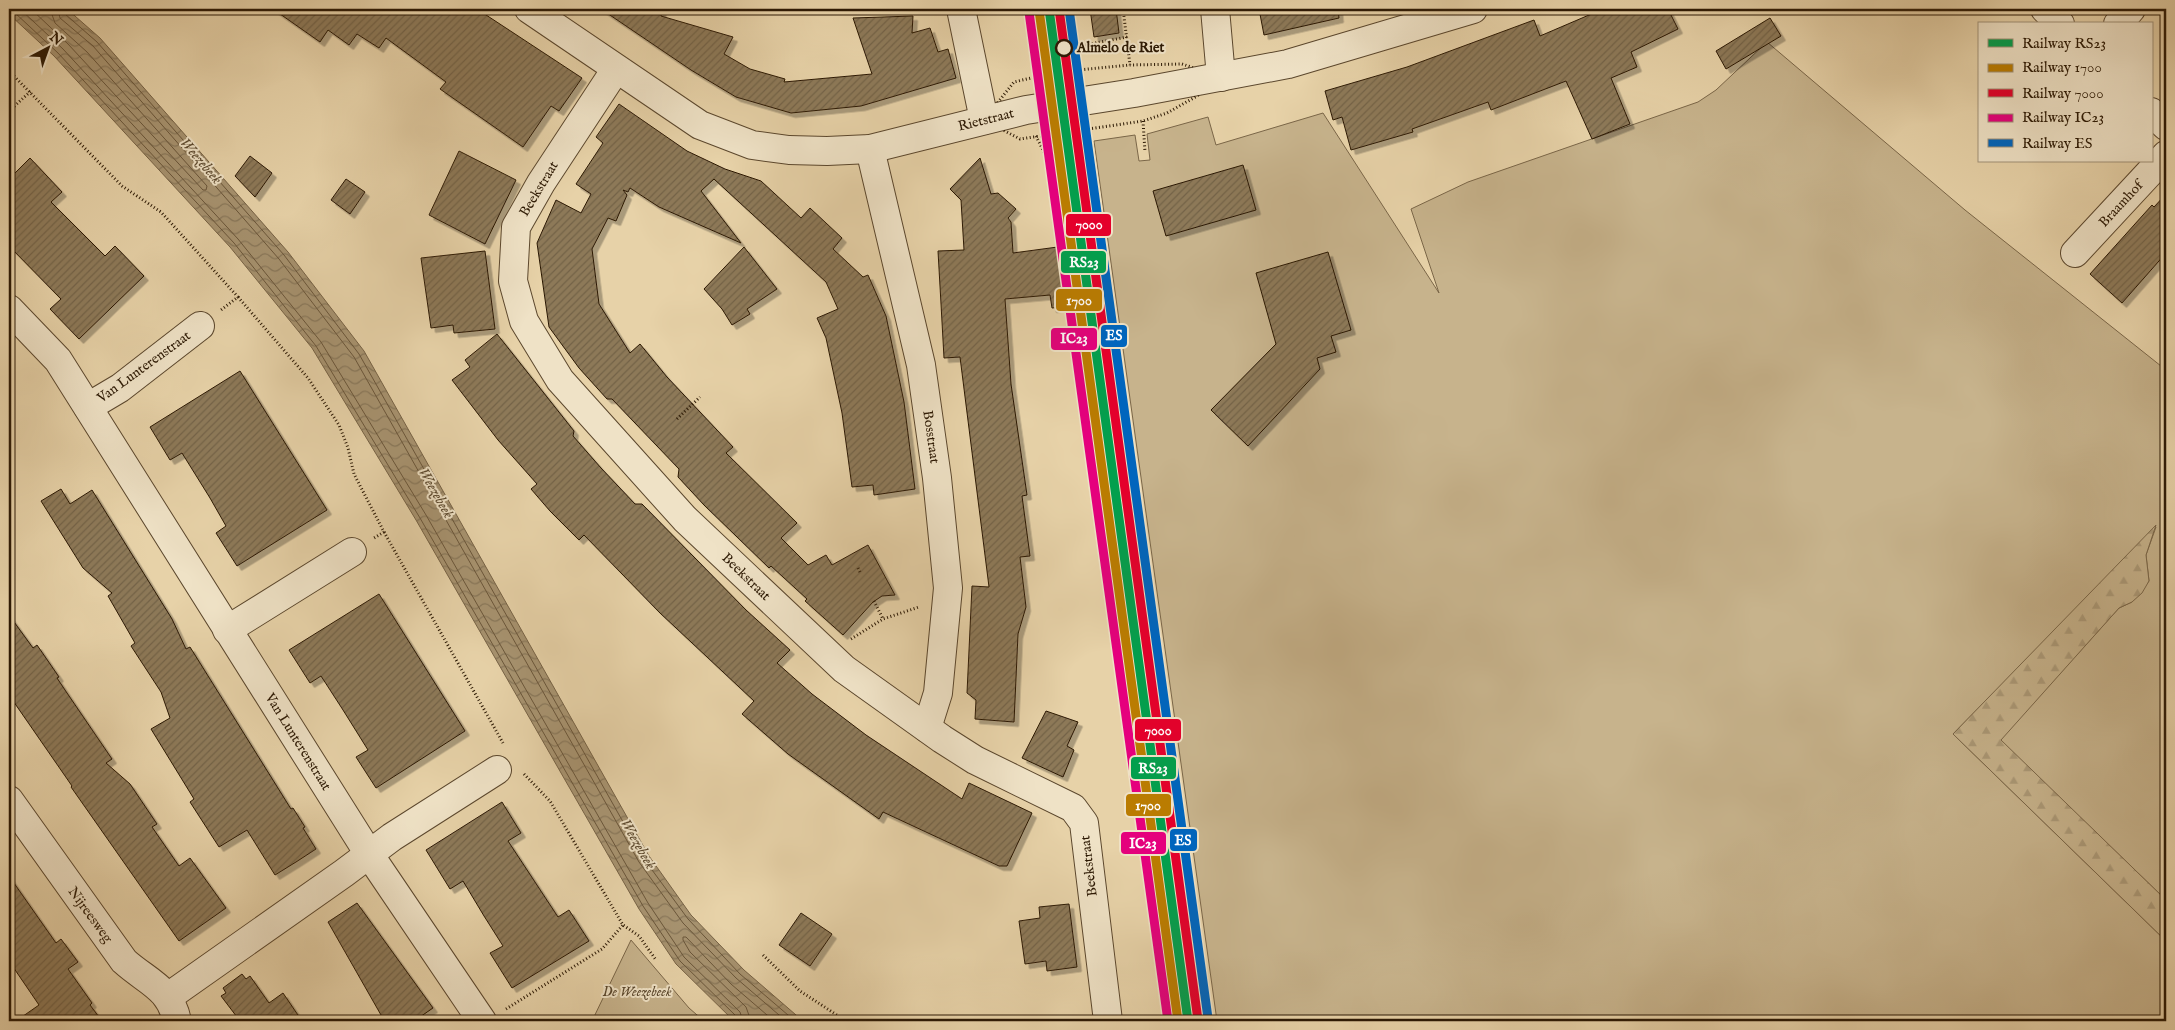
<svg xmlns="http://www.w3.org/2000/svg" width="2175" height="1030" viewBox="0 0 2175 1030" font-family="'IM FELL English',serif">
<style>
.green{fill:#c7b38c;stroke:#7a6648}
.forest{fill:url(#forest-firs);stroke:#7a6648}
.water{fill:url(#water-waves);stroke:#766245}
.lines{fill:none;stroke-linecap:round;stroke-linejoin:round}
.shore{stroke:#6a563a;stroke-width:1}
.building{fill:url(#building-hatch);stroke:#2c1904;filter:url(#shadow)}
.minor-casing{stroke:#5b472d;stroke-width:30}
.path{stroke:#2c1904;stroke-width:3;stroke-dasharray:1 2.5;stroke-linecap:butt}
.minor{stroke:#efe2c6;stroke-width:28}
.rail-1-casing{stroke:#efe2c6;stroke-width:12}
.rail-2-casing{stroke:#efe2c6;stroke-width:12}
.rail-3-casing{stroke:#efe2c6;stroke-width:12}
.rail-4-casing{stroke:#efe2c6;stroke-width:12}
.rail-5-casing{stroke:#efe2c6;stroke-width:12}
.rail-1{stroke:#029f4d;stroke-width:9}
.rail-2{stroke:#ba7c01;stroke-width:9}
.rail-3{stroke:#e4002b;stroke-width:9}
.rail-4{stroke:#e5007d;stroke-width:9}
.rail-5{stroke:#0065bd;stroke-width:9}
.stop-dot{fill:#efe2c6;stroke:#2c1904;stroke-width:2.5}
.labels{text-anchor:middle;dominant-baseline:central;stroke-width:4;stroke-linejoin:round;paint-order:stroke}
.stop-label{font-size:14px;font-weight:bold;fill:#2c1904;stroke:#efe2c6;text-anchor:start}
.street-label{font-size:14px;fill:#2c1904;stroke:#efe2c6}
.park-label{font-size:14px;font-style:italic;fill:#5a472d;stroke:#efe2c6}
.water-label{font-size:15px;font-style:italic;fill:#5d4a2f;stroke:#efe2c6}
.line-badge{stroke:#efe2c6;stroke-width:2}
.badge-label{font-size:14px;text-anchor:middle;font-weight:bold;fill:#fff}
</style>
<defs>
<pattern id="forest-firs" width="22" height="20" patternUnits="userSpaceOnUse" patternTransform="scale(1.25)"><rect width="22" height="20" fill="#c7b38c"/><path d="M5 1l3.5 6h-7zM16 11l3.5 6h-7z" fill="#ab9977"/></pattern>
<pattern id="water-waves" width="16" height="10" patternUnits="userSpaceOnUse" patternTransform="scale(1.25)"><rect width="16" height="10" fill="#a79370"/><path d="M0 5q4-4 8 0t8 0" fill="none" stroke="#88775a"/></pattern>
<pattern id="building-hatch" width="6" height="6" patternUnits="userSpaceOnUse" patternTransform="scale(1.25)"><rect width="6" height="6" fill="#8d7959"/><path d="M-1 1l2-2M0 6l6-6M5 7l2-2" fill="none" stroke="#736247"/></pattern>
<filter id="shadow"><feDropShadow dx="4.5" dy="4.5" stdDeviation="0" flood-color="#0004"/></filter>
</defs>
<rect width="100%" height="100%" fill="#e7d2a8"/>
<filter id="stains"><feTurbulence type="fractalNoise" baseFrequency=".004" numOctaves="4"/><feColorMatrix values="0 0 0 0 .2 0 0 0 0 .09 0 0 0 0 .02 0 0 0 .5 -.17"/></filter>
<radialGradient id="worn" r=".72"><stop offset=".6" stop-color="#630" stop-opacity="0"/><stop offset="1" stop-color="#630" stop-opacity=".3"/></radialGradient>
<g class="green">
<path d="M1767 42 1965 210 2166 370V900L2000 740 2119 608 2132 602 2149 581 2146 555 2156 527 1953 734 2166 941V1021H1217L1094 141 1135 135 1139 161 1150 160 1147 134 1208 117 1216 145 1323 113 1439 293 1411 209 1468 182 1698 102 1716 90Z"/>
<path d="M631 940 689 1008 704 1021H592Z"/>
</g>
<path class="forest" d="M2156 525 2146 555 2149 581 2142 593 2132 602 2119 608 2001 740 2166 900V941L1953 734Z"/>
<path class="water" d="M9 9H67L100 38 288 252 364 351 649 856 691 915 744 970 803 1021H734L676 964 639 909 416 520 312 348 230 247 54 56 9 14Z"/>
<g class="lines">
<g class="shore">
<path d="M20 9 63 49 238 239 321 342 426 515 648 903 684 957 740 1012 743 1021"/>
<path d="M31 9 68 44 203 190H206L207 186 87 52 55 23 50 9"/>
<path d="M58 9 60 18 93 46 279 259 354 357 639 862 683 923 736 978 786 1021"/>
<path d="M64 9 65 14 97 42 284 255 359 354 644 859 688 919 740 974 795 1021"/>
<path d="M9 10 14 12 58 53 234 243 316 346 420 518 643 906 680 961 736 1016 737 1021"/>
<path d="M751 1021 746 1007 690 952 683 940V937H686L731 984 774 1021"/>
</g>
</g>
<g class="building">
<path d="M273 9H477L582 78 559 111 551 106 523 147 440 89 446 82 386 38 379 48 357 34 349 45 328 30 320 42Z"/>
<path d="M601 9H662L661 16 733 37 724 54 750 69 785 79 784 82 872 74 853 18 913 16 912 33 930 28 938 52 948 49 956 78 861 106 791 113 736 97 691 70Z"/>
<path d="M1090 9H1116L1119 33 1094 37Z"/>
<path d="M1259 9H1338L1339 18 1264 35Z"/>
<path d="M1603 9H1668L1678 29 1631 52 1637 67 1611 78 1630 124 1592 139 1566 81 1491 110 1488 102 1412 129 1413 132 1351 150 1342 117 1333 120 1325 91 1407 67 1534 20 1540 36Z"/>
<path d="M1770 18 1781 36 1726 69 1716 51Z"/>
<path d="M619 104 687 151 725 169 761 181 801 218 810 208 842 238 833 249 863 277 868 275 886 316 904 402 915 489 874 495 873 485 852 487 842 413 826 338 817 318 838 309 826 282 714 179 701 191 741 243 659 207 630 188 628 192 623 190 627 195 616 221 608 218 592 249 599 304 630 353 640 344 667 377 733 447 726 453 797 523 781 538 808 565 826 555 832 565 868 545 895 595 882 596 873 602 843 635 805 601 807 599 771 566 769 568 704 505 678 477 679 469 612 399H607L579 368 549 327 537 243 556 200 581 213 591 194 576 184 603 143 596 137Z"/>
<path d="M459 151 516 180 485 244 429 215Z"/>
<path d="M250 156 272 173 255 197 235 176Z"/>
<path d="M30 158 62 192 51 202 105 256 115 246 144 276 79 339 50 309 61 299 9 246V179Z"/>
<path d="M980 158 991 194 998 193 1016 209 1008 218 1011 222 1013 253 1065 246 1073 306 1052 308 1050 295 1005 299 1011 384 1027 495 1022 496 1030 556 1020 557 1026 607 1018 634 1014 722 975 719 976 700 967 693 972 586 989 587 960 357 944 358 941 304 938 251 964 250 961 200 950 189Z"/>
<path d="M1243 165 1256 210 1166 236 1153 191Z"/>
<path d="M346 179 365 192 350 214 331 200Z"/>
<path d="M2166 194V253L2122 303 2090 274 2152 205 2154 207Z"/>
<path d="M744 247 777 289 747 309 750 314 732 325 722 309 704 289Z"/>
<path d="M485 251 495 329 454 333 453 325 431 328 421 258Z"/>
<path d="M1328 252 1351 330 1331 336 1336 352 1317 358 1320 369 1248 446 1211 410 1276 344 1256 273Z"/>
<path d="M497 334 574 431 573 436 601 468 635 504H642L746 610 790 650 777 663 812 694 866 735 962 799 969 783 1032 813 1007 866H999L883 812 879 819 788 754 742 714 754 701 660 613 584 535 579 540 550 511 531 489 537 484 498 440 452 380 470 367 465 360Z"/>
<path d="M240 371 327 510 237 566 216 533 226 526 210 498 182 453 170 460 150 427Z"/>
<path d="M61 489 70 504 92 490 172 619 186 649 190 647 291 809 293 808 305 827 303 828 316 849 296 862 275 875 247 830 219 847 190 802 194 799 151 729 170 718 161 692 131 646 135 643 108 596 112 593 83 568 41 501Z"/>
<path d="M379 594 465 731 376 788 356 757 368 750 343 710 321 676 310 683 289 650Z"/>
<path d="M9 615 33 648 37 645 59 677 57 678 67 693 112 759 106 763 130 784 157 824 152 827 179 866 190 858 226 908 179 941 71 787 72 786 9 695Z"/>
<path d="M1046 711 1078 722 1067 746 1074 750 1063 777 1022 758Z"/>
<path d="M502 802 521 833 508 841 558 917 569 910 589 941 512 988 490 953 503 946 484 916 463 881 450 889 426 850Z"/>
<path d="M9 876 56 943 61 939 78 962 68 969 92 1003 90 1005 102 1021H16L39 1005 9 961Z"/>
<path d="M357 903 433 1008 414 1021H388L381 1015 328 922Z"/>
<path d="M1069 904 1077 967 1047 971 1046 961 1025 964 1019 921 1040 918 1039 907Z"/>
<path d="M801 913 832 934 810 966 779 945Z"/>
<path d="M242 974 246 979 250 976 269 1003 283 993 302 1021H240L221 996 226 993 223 988Z"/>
</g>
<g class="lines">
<defs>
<g id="minor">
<path d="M529 9 700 125 752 145 789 150 827 151 870 149 1026 110 1134 93 1288 64 1473 9"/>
<path d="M961 9 984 120"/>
<path d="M1215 9 1221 77"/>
<path d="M2045 9 2060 24"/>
<path d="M2118 24 2131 9"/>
<path d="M616 69 541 183 516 227 513 281 524 321 560 380 685 519 844 669 942 739 975 760 1073 808 1084 823 1108 1021"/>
<path d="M2151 112 2166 126"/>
<path d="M870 149 921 365 937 478 948 588 938 693 927 728"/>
<path d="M2075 253 2166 155"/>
<path d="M9 309 58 360 369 854 482 1021"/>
<path d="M88 407 120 388 200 326"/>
<path d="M227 630 352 552"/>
<path d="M9 800 124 961C147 982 170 987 177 1021"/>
<path d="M168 997 344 873 392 837 497 770"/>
</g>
</defs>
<use href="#minor" class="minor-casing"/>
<g class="path">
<path d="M1123 9 1130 65"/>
<path d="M1085 45 1127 37"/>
<path d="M1182 64 1221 77 1197 96 1167 113 1143 121 1020 139 984 120 1014 82 1057 72 1130 65Z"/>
<path d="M9 71 122 186 161 212 238 297 221 310"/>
<path d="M9 111 31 91"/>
<path d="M1143 121 1145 152"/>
<path d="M1036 136 1058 180"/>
<path d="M238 297 308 378 339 425 348 448 354 474 384 532 374 538"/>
<path d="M677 419 700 397"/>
<path d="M384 532 503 743"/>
<path d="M858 568 861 574"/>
<path d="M874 601 883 619"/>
<path d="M851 639 883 619 919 607"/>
<path d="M524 774 550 801 623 925 639 936 656 960"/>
<path d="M763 955 800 991 846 1021"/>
<path d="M506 1009 602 949 623 925"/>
</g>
<use href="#minor" class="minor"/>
<defs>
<path id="rail-1" d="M1049 9 1188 1021"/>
<path id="rail-2" d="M1039 10 1178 1021"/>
<path id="rail-3" d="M1059 9 1198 1020"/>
<path id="rail-4" d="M1029 12 1168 1021"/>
<path id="rail-5" d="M1069 9 1208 1018"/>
</defs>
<use href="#rail-1" class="rail-1-casing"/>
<use href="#rail-2" class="rail-2-casing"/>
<use href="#rail-3" class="rail-3-casing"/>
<use href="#rail-4" class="rail-4-casing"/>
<use href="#rail-5" class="rail-5-casing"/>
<use href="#rail-1" class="rail-1"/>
<use href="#rail-2" class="rail-2"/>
<use href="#rail-3" class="rail-3"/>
<use href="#rail-4" class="rail-4"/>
<use href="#rail-5" class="rail-5"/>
</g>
<circle class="stop-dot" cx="1064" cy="48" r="8"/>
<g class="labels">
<g class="stop-label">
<text x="1077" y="48">Almelo de Riet</text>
</g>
<g class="street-label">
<text transform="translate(986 120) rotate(-14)">Rietstraat</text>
<text transform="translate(539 189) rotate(-59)">Beekstraat</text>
<text transform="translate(2121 204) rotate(-47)">Braamhof</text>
<text transform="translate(144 367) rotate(-36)">Van Lunterenstraat</text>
<text transform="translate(931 437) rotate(82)">Bosstraat</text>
<text transform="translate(746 577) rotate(44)">Beekstraat</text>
<text transform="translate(298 742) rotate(58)">Van Lunterenstraat</text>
<text transform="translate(1089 866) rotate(-97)">Beekstraat</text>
<text transform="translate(90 915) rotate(54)">Nijreesweg</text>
</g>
<g class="park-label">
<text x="637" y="992">De Weezebeek</text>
</g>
<g class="water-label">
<text transform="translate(201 161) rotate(49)">Weezebeek</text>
<text transform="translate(436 493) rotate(60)">Weezebeek</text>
<text transform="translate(638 844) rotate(60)">Weezebeek</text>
</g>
</g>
<g class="line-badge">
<rect x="1065" y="213" width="47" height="24" rx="5" fill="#e4002b"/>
<rect x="1060" y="250" width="47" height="24" rx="5" fill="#029f4d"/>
<rect x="1055" y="288" width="48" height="24" rx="5" fill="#ba7c01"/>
<rect x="1100" y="324" width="28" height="24" rx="5" fill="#0065bd"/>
<rect x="1050" y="327" width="48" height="24" rx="5" fill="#e5007d"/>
<rect x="1134" y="718" width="48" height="24" rx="5" fill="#e4002b"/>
<rect x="1130" y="756" width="47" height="24" rx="5" fill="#029f4d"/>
<rect x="1125" y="793" width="47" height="24" rx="5" fill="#ba7c01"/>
<rect x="1169" y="828" width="29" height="24" rx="5" fill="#0065bd"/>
<rect x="1120" y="831" width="47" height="24" rx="5" fill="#e5007d"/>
</g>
<g class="badge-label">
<text x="1089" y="229">7000</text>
<text x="1084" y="267">RS23</text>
<text x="1079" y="305">1700</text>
<text x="1114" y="340">ES</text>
<text x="1074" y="343">IC23</text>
<text x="1158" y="735">7000</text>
<text x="1153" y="773">RS23</text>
<text x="1148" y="810">1700</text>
<text x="1183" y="845">ES</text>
<text x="1143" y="848">IC23</text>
</g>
<rect width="2175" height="1030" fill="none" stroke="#e7d2a8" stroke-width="30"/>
<rect x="10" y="10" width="2155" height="1010" fill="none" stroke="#2c1904" stroke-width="2.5"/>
<rect x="15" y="15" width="2145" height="1000" fill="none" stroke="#2c1904"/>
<rect x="1978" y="22" width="175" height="140" fill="#efe2c6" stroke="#a19278"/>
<rect x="1988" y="39" width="25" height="8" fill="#029f4d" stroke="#a19278"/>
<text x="2022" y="48" font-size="15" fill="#2c1904">Railway RS23</text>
<rect x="1988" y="64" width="25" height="8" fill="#ba7c01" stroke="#a19278"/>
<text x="2022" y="72" font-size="15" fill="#2c1904">Railway 1700</text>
<rect x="1988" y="89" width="25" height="8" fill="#e4002b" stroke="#a19278"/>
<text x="2022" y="98" font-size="15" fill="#2c1904">Railway 7000</text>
<rect x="1988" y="114" width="25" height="8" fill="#e5007d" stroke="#a19278"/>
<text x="2022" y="122" font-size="15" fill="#2c1904">Railway IC23</text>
<rect x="1988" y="139" width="25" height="8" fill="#0065bd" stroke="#a19278"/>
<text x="2022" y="148" font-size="15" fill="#2c1904">Railway ES</text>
<g transform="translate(48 48) rotate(41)" stroke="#efe2c6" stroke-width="4" paint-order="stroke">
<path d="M0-4L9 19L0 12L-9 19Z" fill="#2c1904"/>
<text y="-8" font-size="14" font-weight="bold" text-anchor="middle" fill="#2c1904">N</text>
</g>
<rect width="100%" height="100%" filter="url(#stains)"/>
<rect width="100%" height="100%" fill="url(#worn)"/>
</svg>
